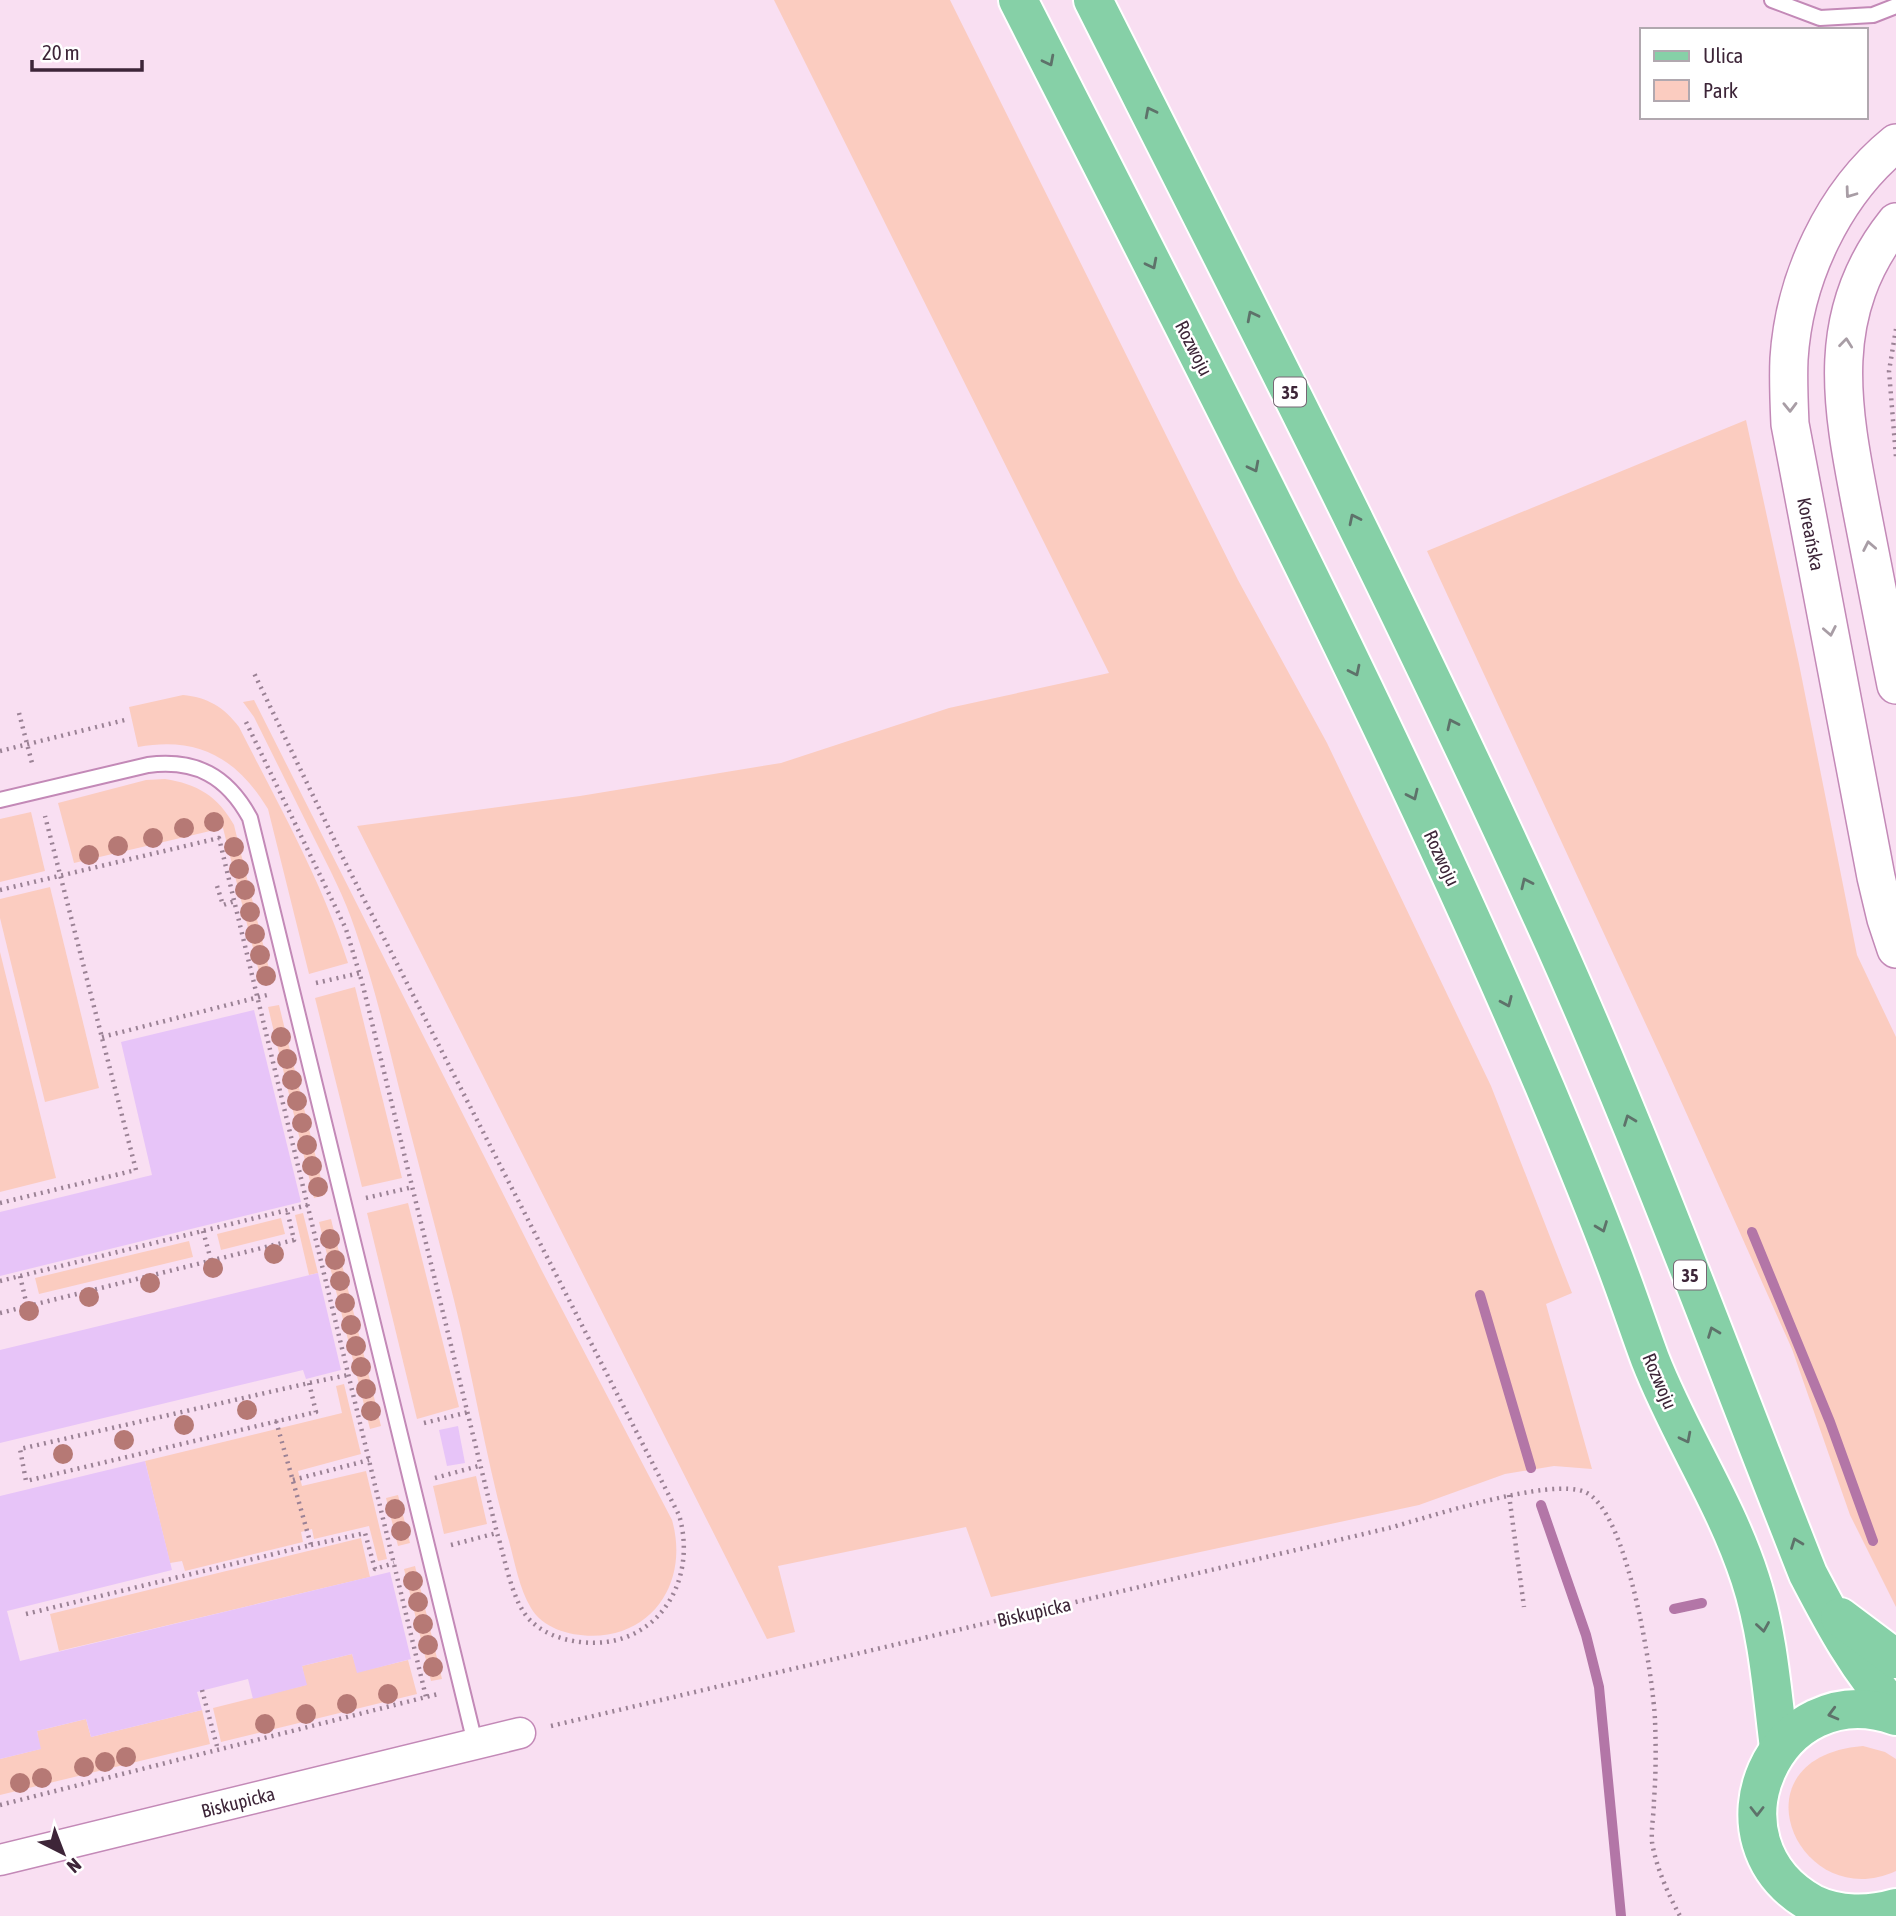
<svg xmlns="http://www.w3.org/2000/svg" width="1896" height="1916" viewBox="0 0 1896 1916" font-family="'Asap Condensed',sans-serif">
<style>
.green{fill:#fbccc0}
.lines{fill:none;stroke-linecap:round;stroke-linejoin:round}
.stream{stroke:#b376a7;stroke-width:10}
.building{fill:#e7c4f8}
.service-casing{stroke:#c389b7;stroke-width:18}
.minor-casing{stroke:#c389b7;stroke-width:33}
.tertiary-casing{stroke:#c389b7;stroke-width:40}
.primary-casing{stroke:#fff;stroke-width:42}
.path{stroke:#9b8295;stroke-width:4.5;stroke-dasharray:2 5;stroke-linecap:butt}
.service{stroke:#fff;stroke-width:14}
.minor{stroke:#fff;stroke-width:30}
.tertiary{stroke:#fff;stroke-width:37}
.primary{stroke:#86d0a7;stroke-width:38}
.tree{fill:#b67975}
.oneway{stroke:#5e726a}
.oneway2{stroke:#a89da5}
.labels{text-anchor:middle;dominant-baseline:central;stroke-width:5;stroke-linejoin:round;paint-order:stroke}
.shield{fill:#fff;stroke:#776674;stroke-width:2}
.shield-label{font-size:18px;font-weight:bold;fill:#3d2538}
.street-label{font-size:19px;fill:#3d2538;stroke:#fff}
</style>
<rect width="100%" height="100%" fill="#f9dff2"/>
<g class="green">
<path d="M774 0H950L1238 580 1327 743 1491 1086 1572 1293 1546 1304 1592 1469 1554 1466 1505 1474 1419 1505 991 1597 966 1527 778 1566 795 1632 767 1639 357 826 580 796 781 763 949 708 1109 673Z"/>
<path d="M1746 420 1799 664 1857 955 1896 1037V1607L1850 1515 1792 1349 1667 1070 1427 551Z"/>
<path d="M183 695C207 697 224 707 239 727 278 804 322 881 348 963L309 974 268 809C237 758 198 736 138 747L129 707Z"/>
<path d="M254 700 542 1271 672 1520C685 1565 669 1614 622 1631 594 1641 547 1636 531 1608 519 1588 515 1563 509 1541 486 1461 474 1380 454 1300 436 1229 417 1159 399 1088 386 1035 373 981 355 929 345 898 329 868 314 838 294 798 274 757 254 717L243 702Z"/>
<path d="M165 779C197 784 218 796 234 825L272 981 262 984 223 828 74 863 58 803 146 780Z"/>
<path d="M31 812 45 871 0 882V819Z"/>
<path d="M50 887 99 1088 45 1102 0 918V899Z"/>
<path d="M0 952 56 1178 0 1192Z"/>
<path d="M355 987 402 1178 362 1187 315 998Z"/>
<path d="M279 1005 325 1195 314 1198 268 1007Z"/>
<path d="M408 1203 459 1407 417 1419 367 1213Z"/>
<path d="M303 1213 318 1273 309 1275 295 1215Z"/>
<path d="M281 1218 285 1234 221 1250 217 1234Z"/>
<path d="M331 1219 381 1426 370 1429 319 1222Z"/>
<path d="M189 1241 193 1257 39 1294 35 1278Z"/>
<path d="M344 1384 361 1454 298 1471 302 1486 366 1471 387 1559 378 1561 369 1526 314 1539 312 1529 301 1532 303 1542 185 1571 182 1561 170 1563 145 1461 342 1413 336 1386Z"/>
<path d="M476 1476 487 1524 444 1534 433 1486Z"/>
<path d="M398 1495 410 1543 398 1546 386 1498Z"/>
<path d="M361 1538 370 1577 59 1651 50 1614Z"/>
<path d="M415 1566 442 1679 431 1681 404 1569Z"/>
<path d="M352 1654 358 1672 408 1660 417 1694 221 1742 213 1708 306 1685 302 1666Z"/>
<path d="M202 1710 210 1744 0 1795V1759L40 1749 37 1731 86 1719 91 1737Z"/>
<path d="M1863 1746 1885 1752 1896 1759V1871C1798 1916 1729 1757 1863 1746Z"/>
</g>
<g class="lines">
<g class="stream">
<path d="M1752 1232 1830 1422 1873 1541"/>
<path d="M1480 1295 1531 1468"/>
<path d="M1541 1505 1586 1635 1599 1687 1621 1916"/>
<path d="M1674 1609 1702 1603"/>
</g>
</g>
<g class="building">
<path d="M254 1010 301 1202 0 1276V1212L152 1175 121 1042Z"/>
<path d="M318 1273 341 1370 306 1379 303 1370 0 1443V1350Z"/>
<path d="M458 1426 465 1463 447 1466 439 1430Z"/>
<path d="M145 1461 172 1570 7 1611 20 1661 390 1572 411 1659 357 1673 352 1654 302 1666 307 1685 253 1699 248 1679 197 1692 202 1710 91 1737 86 1719 37 1731 41 1749 0 1759V1496Z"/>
</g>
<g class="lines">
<defs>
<g id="service">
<path d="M1772 0 1820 18 1873 15 1896 6"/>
<path d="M0 800 148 765C196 759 227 776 250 818L475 1743"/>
</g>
<path id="minor" d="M0 1860 520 1733"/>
<g id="tertiary">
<path d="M1896 143C1833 194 1794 279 1789 359 1788 381 1789 402 1790 424L1876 877 1886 919 1896 949"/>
<path d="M1896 222C1820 317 1843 413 1864 522 1875 577 1885 631 1896 685"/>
</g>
<g id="primary">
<path d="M1018 0C1201 360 1388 718 1546 1090 1572 1152 1598 1215 1621 1278 1631 1305 1640 1332 1650 1359 1679 1434 1725 1501 1750 1578 1768 1633 1772 1691 1779 1748"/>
<path d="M1093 0C1251 313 1411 625 1555 945 1647 1151 1725 1364 1808 1574 1833 1622 1859 1671 1896 1710"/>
<path d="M1840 1617 1896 1659"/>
<path d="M1896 1716C1775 1673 1700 1842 1813 1904 1838 1916 1869 1916 1896 1908"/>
</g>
</defs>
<use href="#service" class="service-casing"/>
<use href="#minor" class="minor-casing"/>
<use href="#tertiary" class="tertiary-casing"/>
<use href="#primary" class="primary-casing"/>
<g class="path">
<path d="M1896 329 1889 371 1896 457"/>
<path d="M19 713 33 767"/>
<path d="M246 722 346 929 362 982 497 1533C505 1557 512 1605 532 1622 545 1634 563 1640 580 1642 655 1651 699 1583 679 1515L345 862 253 671"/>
<path d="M0 751 125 720"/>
<path d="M217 886 223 905 235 901"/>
<path d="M0 890 219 838 426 1697"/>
<path d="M316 983 360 973"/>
<path d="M102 1037 267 995"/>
<path d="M366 1198 413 1187"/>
<path d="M0 1203 136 1170 45 816"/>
<path d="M203 1231 211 1260"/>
<path d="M20 1276 27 1306"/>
<path d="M0 1281 308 1205"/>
<path d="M0 1313 294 1240 287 1210"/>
<path d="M309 1383 316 1412 26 1481 20 1449 309 1383 348 1375"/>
<path d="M424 1423 469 1412"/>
<path d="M435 1478 482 1465"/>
<path d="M293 1480 369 1460"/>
<path d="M1509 1495 1524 1607"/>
<path d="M311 1545 365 1533 375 1569 394 1563"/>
<path d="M451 1545 497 1533"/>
<path d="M26 1614 311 1545 276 1421"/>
<path d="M202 1690 218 1750"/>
<path d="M551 1726 1389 1528C1429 1517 1550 1477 1585 1492 1628 1510 1653 1677 1655 1720 1656 1747 1656 1773 1654 1800 1654 1813 1651 1829 1652 1842 1656 1867 1668 1894 1680 1916"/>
<path d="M0 1805 438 1694"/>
</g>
<use href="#service" class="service"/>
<use href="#minor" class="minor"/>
<use href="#tertiary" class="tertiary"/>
<use href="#primary" class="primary"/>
</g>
<g class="tree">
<circle cx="214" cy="822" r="10"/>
<circle cx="184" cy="828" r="10"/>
<circle cx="153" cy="838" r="10"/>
<circle cx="118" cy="846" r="10"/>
<circle cx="234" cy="847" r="10"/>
<circle cx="89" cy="855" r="10"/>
<circle cx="239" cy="869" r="10"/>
<circle cx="245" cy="890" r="10"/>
<circle cx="250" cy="912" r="10"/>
<circle cx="255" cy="934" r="10"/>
<circle cx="260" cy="955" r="10"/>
<circle cx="266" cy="976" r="10"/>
<circle cx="281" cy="1037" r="10"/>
<circle cx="287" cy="1059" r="10"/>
<circle cx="292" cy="1080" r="10"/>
<circle cx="297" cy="1101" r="10"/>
<circle cx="302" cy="1123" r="10"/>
<circle cx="307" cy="1145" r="10"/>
<circle cx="312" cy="1166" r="10"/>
<circle cx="318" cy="1187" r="10"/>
<circle cx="330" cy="1239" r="10"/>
<circle cx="274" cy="1254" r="10"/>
<circle cx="335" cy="1260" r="10"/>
<circle cx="213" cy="1268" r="10"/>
<circle cx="340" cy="1281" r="10"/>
<circle cx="150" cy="1283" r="10"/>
<circle cx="89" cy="1297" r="10"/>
<circle cx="345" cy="1303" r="10"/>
<circle cx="29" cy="1311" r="10"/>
<circle cx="351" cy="1325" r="10"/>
<circle cx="356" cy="1346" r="10"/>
<circle cx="361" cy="1367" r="10"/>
<circle cx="366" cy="1389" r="10"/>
<circle cx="247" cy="1410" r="10"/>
<circle cx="371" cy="1411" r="10"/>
<circle cx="184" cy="1425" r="10"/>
<circle cx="124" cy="1440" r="10"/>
<circle cx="63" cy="1454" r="10"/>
<circle cx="395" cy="1509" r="10"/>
<circle cx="401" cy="1531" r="10"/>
<circle cx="413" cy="1581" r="10"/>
<circle cx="418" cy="1602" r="10"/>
<circle cx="423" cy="1624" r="10"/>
<circle cx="428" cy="1645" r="10"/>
<circle cx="433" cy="1667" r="10"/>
<circle cx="388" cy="1694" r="10"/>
<circle cx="347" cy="1704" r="10"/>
<circle cx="306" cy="1714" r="10"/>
<circle cx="265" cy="1724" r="10"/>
<circle cx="126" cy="1757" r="10"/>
<circle cx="105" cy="1762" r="10"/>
<circle cx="84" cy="1767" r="10"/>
<circle cx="42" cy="1778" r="10"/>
<circle cx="20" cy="1783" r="10"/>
</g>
<defs><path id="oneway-chevron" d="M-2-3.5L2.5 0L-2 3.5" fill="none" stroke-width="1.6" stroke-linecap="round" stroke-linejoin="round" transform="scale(1.75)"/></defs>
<g class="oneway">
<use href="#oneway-chevron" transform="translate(1049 61) rotate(63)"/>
<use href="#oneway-chevron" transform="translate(1150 112) rotate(-117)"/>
<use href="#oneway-chevron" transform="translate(1152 264) rotate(63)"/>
<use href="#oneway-chevron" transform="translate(1252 316) rotate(-117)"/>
<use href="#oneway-chevron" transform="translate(1254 467) rotate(63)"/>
<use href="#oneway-chevron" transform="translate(1354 519) rotate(-116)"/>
<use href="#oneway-chevron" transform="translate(1355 671) rotate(64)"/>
<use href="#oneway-chevron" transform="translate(1452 724) rotate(-115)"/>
<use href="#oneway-chevron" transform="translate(1413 795) rotate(65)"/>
<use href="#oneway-chevron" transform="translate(1526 883) rotate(-115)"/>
<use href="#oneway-chevron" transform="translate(1507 1002) rotate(66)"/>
<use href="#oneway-chevron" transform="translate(1629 1120) rotate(-111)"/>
<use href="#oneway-chevron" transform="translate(1602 1227) rotate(69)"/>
<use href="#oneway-chevron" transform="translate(1713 1332) rotate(-111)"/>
<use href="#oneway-chevron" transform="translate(1686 1438) rotate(63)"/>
<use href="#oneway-chevron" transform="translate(1796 1543) rotate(-111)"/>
<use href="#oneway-chevron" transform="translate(1763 1627) rotate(81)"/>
<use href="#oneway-chevron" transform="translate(1833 1714) rotate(165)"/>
<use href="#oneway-chevron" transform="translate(1757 1811) rotate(90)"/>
</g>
<g class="oneway2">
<use href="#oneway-chevron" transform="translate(1850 193) rotate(126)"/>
<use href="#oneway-chevron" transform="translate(1846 343) rotate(-84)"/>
<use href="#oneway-chevron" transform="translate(1790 407) rotate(89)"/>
<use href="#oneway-chevron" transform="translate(1869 546) rotate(-101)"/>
<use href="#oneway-chevron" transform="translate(1830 631) rotate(79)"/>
</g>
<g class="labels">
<g class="shield">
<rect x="1274" y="377.5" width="32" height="29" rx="5"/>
<rect x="1674" y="1260.5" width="32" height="29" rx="5"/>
</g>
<g class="shield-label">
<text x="1290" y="392">35</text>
<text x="1690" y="1275">35</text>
</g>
<g class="street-label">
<text transform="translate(1194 348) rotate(63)">Rozwoju</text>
<text transform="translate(1811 534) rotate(79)">Koreańska</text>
<text transform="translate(1442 858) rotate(65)">Rozwoju</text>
<text transform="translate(1660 1381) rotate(67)">Rozwoju</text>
<text transform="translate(1034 1612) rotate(-13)">Biskupicka</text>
<text transform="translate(238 1802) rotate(-14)">Biskupicka</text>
</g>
</g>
<rect x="1640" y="28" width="228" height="91" fill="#ffffff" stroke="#b1a8af" stroke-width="2"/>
<rect x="1654" y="51" width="35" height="10" fill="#86d0a7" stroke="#b1a8af" stroke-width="2"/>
<text x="1703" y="63" font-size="21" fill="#3d2538">Ulica</text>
<rect x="1654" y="80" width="35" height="21" fill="#fbccc0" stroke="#b1a8af" stroke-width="2"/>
<text x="1703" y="98" font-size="21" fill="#3d2538">Park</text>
<g transform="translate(63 1853) rotate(138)" stroke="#ffffff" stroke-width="5" paint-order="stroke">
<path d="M0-5L12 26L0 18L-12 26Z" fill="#3d2538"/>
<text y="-10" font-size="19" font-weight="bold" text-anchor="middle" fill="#3d2538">N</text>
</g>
<path d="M32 60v10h110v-10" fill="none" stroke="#3d2538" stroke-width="3.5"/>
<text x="42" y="60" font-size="21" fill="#3d2538" stroke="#ffffff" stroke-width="5" paint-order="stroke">20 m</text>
</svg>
